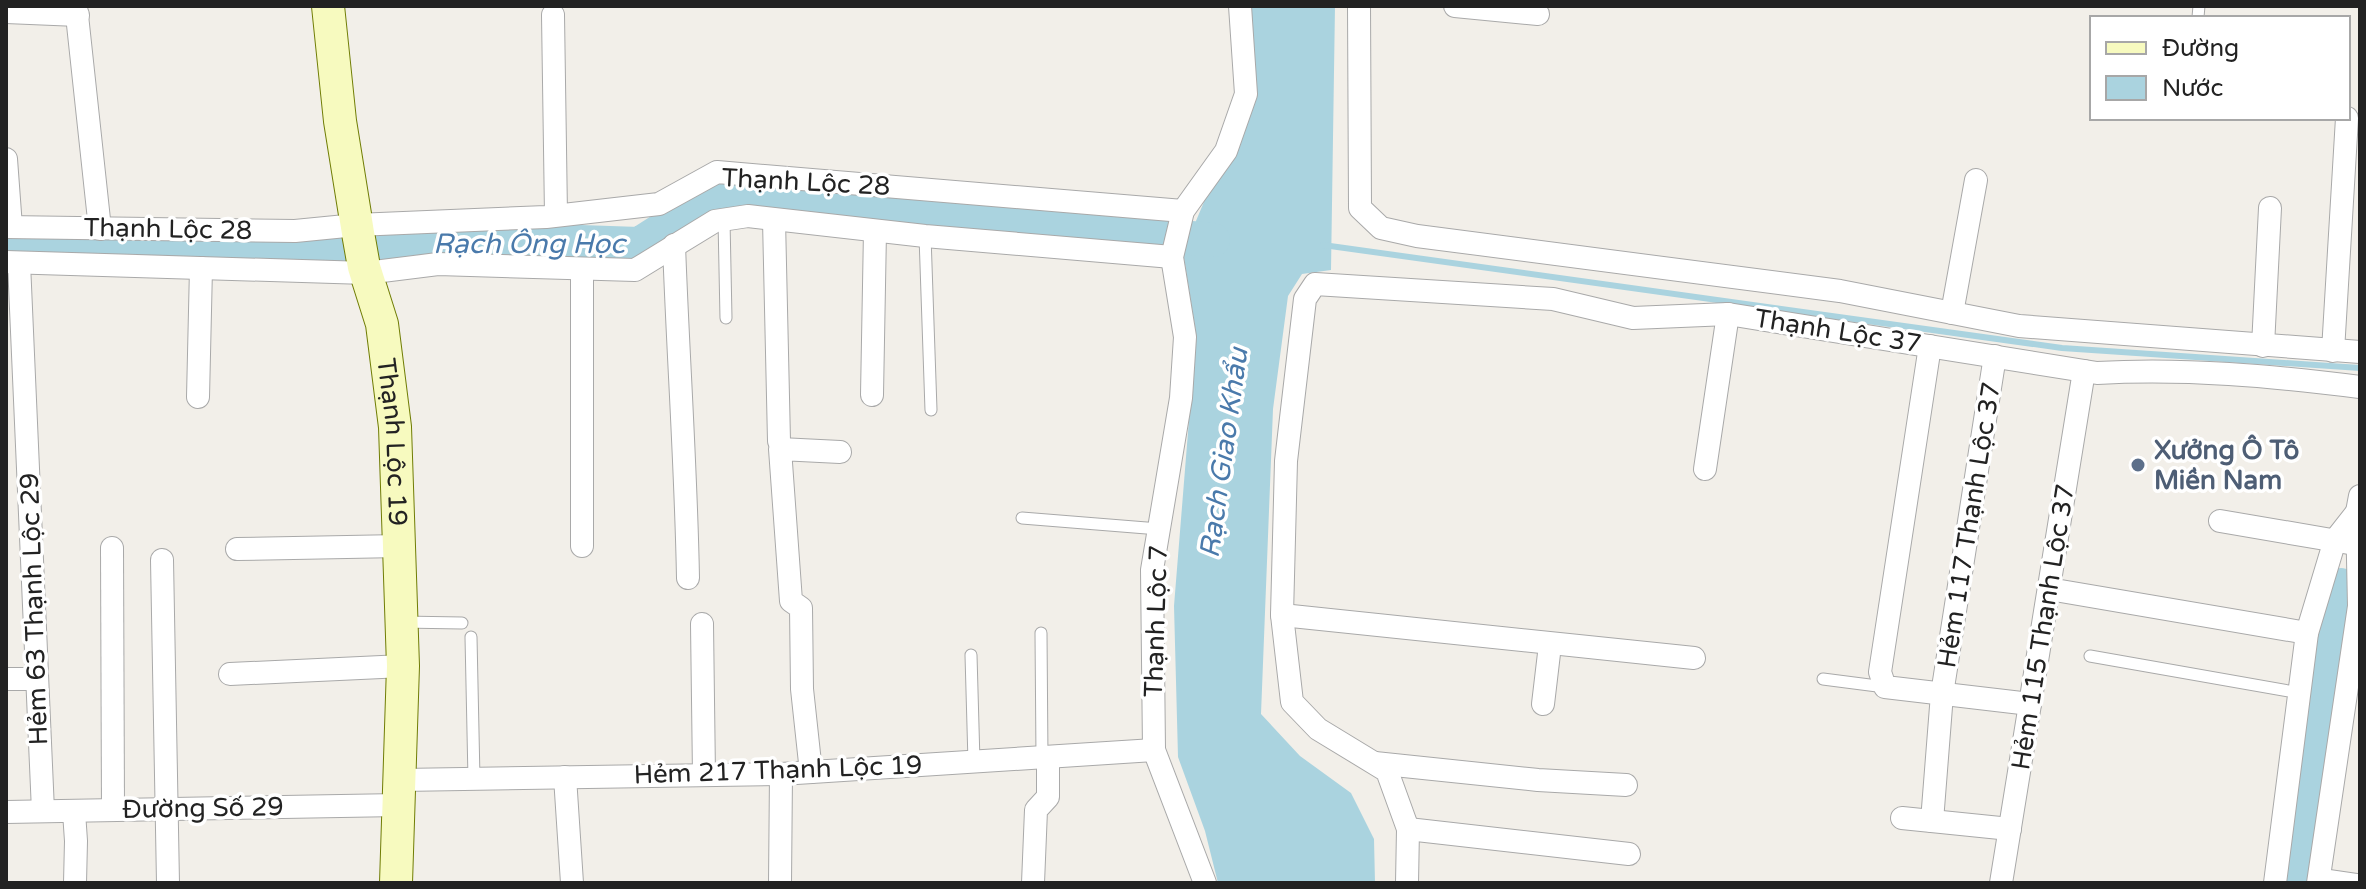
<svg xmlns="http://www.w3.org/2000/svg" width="2366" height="889" viewBox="0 0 2366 889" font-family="'Varela Round',sans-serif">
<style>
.water{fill:#aad3df}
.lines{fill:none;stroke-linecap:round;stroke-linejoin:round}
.stream{stroke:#aad3df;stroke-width:6}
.river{stroke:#aad3df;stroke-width:34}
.lane-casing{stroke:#a9a9a9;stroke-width:13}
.street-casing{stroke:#a9a9a9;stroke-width:24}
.secondary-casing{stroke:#707d05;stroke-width:34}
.lane{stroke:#fff;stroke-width:11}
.street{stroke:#fff;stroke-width:22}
.secondary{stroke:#f7fabf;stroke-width:32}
.service-dot{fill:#5c6f8a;stroke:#fff;stroke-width:3}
.labels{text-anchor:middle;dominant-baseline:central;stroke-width:7;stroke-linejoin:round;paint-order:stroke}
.street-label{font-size:26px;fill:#222;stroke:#fff}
.service-label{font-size:26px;font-weight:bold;fill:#4e5e75;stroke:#fff;text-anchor:start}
.water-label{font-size:28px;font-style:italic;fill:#4a7aab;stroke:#fff}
</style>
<rect width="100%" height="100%" fill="#f2efe9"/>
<path class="water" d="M1247 6H1335L1331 270 1302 274 1288 296 1273 409 1261 714 1300 756 1351 793 1374 839 1375 883H1218L1205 831 1178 757 1174 606 1196 333 1183 252 1206 197 1243 128Z"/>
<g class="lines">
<path class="stream" d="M1323 245 2062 348 2360 368"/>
<g class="river">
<path d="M6 242 338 250 490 239 639 244 717 194 1213 240"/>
<path d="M2298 883 2341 585"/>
</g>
<defs>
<g id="lane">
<path d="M2198 17 2199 6"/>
<path d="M724 220 726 318"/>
<path d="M925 236 931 410"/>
<path d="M1022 518 1159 529"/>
<path d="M402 622 462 623"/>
<path d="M1041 633 1042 758"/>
<path d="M471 637 474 779"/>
<path d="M971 655 974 762"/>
<path d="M2090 656 2300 693"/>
<path d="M1823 679 1885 687"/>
<path d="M2319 874 2360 880"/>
</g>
<g id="street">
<path d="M76 6 100 229"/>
<path d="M1359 6 1360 208 1381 228 1417 236 1840 291 2019 326 2360 352"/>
<path d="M1455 6 1538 14"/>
<path d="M6 12 78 15"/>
<path d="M553 15 556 215"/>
<path d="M6 159 11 227"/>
<path d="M774 220 779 441"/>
<path d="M6 227 295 231 356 225 546 217 659 204 717 172 1183 211"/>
<path d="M674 245C678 356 686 467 688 578"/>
<path d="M6 262 366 273 438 264 635 270 715 221 748 216 925 236 1172 257"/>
<path d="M19 263 43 811"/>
<path d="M582 269V546"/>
<path d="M1952 313 1976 180"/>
<path d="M1930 346 1880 672 1885 687 2030 704"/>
<path d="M2263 346 2270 208"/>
<path d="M2333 351 2347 118"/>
<path d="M872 395 875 231"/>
<path d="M198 397 201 268"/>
<path d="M1705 469 1728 314"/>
<path d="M2220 521 2349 543"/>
<path d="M112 548 113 810"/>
<path d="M237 549 400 546"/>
<path d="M162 560 168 883"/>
<path d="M2049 589 2307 633"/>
<path d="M1282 615 1694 658"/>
<path d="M702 624 704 775"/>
<path d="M230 674 403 666"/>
<path d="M6 679H37"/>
<path d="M1543 704 1550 645"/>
<path d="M1375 763 1538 780 1626 785"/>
<path d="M811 772 802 689 801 608 791 601 780 449 840 452"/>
<path d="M565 777 572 883"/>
<path d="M401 780 781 774 1154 750"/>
<path d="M6 812 399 805"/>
<path d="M74 812 76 841 75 883"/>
<path d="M1902 818 2010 829"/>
<path d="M1932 821 1942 694 1995 356"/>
<path d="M1408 829 1629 854"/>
<path d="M780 883 781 774"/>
<path d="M1033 883 1036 810 1048 797V757"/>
<path d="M1205 883 1154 750 1152 570 1181 398 1185 337 1172 257 1183 211 1226 151 1246 94 1240 6"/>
<path d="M1407 883 1408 829 1387 771 1318 729 1292 702 1282 615 1286 461 1305 299 1315 284 1553 299 1633 318 1728 314 2097 373C2185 368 2273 376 2360 387"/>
<path d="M2001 883 2084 371"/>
<path d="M2275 883 2307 633 2335 540 2357 512"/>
<path d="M2318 883 2359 606 2357 512 2360 496"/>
</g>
<g id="secondary">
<path id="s1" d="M328 6 340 121 358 233 364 267 382 324 395 427 403 666 396 883"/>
</g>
</defs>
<use href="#lane" class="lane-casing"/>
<use href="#street" class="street-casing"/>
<use href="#secondary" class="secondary-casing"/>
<use href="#lane" class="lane"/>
<use href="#street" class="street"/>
<use href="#secondary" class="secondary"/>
</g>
<circle class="service-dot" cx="2138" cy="465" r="8"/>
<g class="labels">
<g class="street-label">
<text transform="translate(806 182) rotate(3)">Thạnh Lộc 28</text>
<text transform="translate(168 229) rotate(1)">Thạnh Lộc 28</text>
<text transform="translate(1838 331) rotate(9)">Thạnh Lộc 37</text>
<text stroke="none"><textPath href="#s1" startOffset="442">Thạnh Lộc 19</textPath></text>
<text transform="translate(1969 525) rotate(-81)">Hẻm 117 Thạnh Lộc 37</text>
<text transform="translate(34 609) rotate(-92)">Hẻm 63 Thạnh Lộc 29</text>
<text transform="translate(1156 621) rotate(-88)">Thạnh Lộc 7</text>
<text transform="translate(2043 627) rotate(-81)">Hẻm 115 Thạnh Lộc 37</text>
<text transform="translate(778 770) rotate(-2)">Hẻm 217 Thạnh Lộc 19</text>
<text transform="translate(203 808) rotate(-1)">Đường Số 29</text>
</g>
<g class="service-label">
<text x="2154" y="450">Xưởng Ô Tô<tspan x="2154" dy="30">Miền Nam</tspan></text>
</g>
<g class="water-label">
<text x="529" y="244">Rạch Ông Học</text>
<text transform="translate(1224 453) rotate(-82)">Rạch Giao Khẩu</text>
</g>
</g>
<rect width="2366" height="889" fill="none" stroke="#222222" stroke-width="16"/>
<rect x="2090" y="16" width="260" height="104" fill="#ffffff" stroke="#a7a7a7" stroke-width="2"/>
<rect x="2106" y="42" width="40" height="12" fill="#f7fabf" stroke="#a7a7a7" stroke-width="2"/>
<text x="2162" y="56" font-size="24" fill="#222222">Đường</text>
<rect x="2106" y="76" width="40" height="24" fill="#aad3df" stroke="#a7a7a7" stroke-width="2"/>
<text x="2162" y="96" font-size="24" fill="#222222">Nước</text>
</svg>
